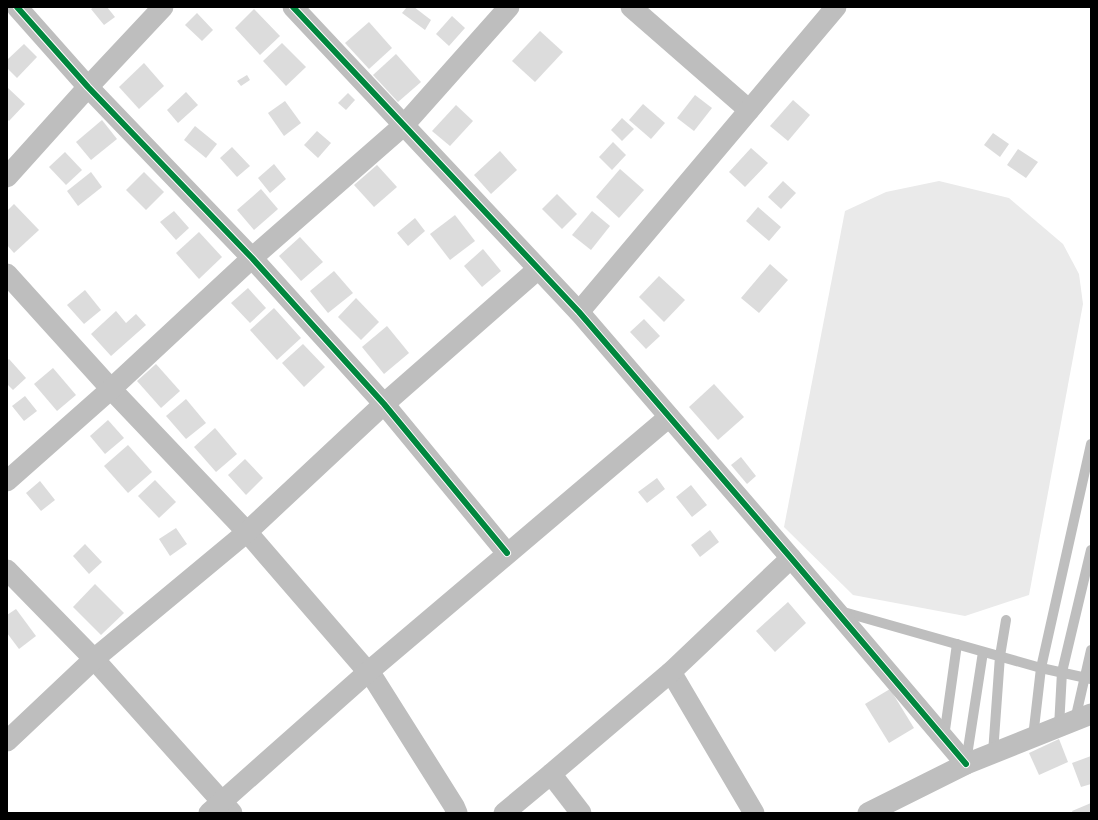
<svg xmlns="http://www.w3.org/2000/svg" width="1098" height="820" viewBox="0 0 1098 820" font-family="'DM Sans',sans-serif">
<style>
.green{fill:#eaeaea}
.building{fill:#dcdcdc}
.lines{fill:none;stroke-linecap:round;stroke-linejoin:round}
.service{stroke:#bebebe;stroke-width:10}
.minor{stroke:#bebebe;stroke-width:21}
.cycleway-casing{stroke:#fff;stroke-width:8}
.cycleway{stroke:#00873e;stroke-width:6}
</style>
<rect width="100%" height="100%" fill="#fff"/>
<path class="green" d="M939 181 1009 198 1063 244 1079 274 1083 304 1029 595 965 616 853 595 784 527 845 211 886 192Z"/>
<g class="building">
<path d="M94 7H107L115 17 104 25 91 9Z"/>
<path d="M407 7H414L431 20 425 30 402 13Z"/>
<path d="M254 9 280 36 260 55 235 28Z"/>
<path d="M197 13 213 30 202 41 185 25Z"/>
<path d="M452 16 465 28 449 46 436 34Z"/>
<path d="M369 22 392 48 369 69 345 43Z"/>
<path d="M540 31 563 52 535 82 512 61Z"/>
<path d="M282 43 306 67 286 86 263 61Z"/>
<path d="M24 44 37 57 17 78 7 68V60Z"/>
<path d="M396 54 421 82 398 102 373 75Z"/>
<path d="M144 63 164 86 139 109 119 87Z"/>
<path d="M247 75 250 80 241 86 237 81Z"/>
<path d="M8 88 25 104 9 121 7 119V90Z"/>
<path d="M186 92 198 105 178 123 167 110Z"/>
<path d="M348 93 355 100 346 110 338 103Z"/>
<path d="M695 95 712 108 694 131 677 118Z"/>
<path d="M793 100 810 115 788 141 770 126Z"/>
<path d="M285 101 301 123 284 136 268 113Z"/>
<path d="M643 104 665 123 651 139 629 120Z"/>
<path d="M456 105 473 121 450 146 432 131Z"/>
<path d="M622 118 634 129 622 141 611 130Z"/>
<path d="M102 120 117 139 91 160 76 142Z"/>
<path d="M195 126 217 144 206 158 184 140Z"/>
<path d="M317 131 331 143 318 158 304 145Z"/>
<path d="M993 133 1009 144 1000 157 984 145Z"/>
<path d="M613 142 626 155 612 170 599 157Z"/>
<path d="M232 147 250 166 237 177 220 158Z"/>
<path d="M751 148 768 163 745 187 729 172Z"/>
<path d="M1018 149 1038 162 1026 178 1007 165Z"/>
<path d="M500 151 517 170 491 194 474 175Z"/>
<path d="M65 152 82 170 66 185 49 167Z"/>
<path d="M274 164 286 179 270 193 258 178Z"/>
<path d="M377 165 397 187 374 207 354 185Z"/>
<path d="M620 169 644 190 619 218 596 197Z"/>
<path d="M91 172 102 187 78 206 67 191Z"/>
<path d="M144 172 164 192 146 210 126 190Z"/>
<path d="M783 181 796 193 781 209 768 197Z"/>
<path d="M261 189 278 209 254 230 237 210Z"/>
<path d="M557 194 577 214 562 229 542 209Z"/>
<path d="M14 204 39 230 14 253 7 245V211Z"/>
<path d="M758 207 781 227 769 241 746 221Z"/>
<path d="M174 211 189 228 176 240 160 222Z"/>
<path d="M592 211 610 226 591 250 572 235Z"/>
<path d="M455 215 475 241 450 260 430 234Z"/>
<path d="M415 218 425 231 408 246 397 233Z"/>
<path d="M199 232 222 257 199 279 176 253Z"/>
<path d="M300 237 323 262 301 281 279 256Z"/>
<path d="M483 249 501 271 482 287 464 266Z"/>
<path d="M770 264 788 280 759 313 741 298Z"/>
<path d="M334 271 353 293 328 313 310 291Z"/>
<path d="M659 276 685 300 664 322 639 297Z"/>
<path d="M248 288 266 308 250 323 231 303Z"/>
<path d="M85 290 101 310 84 324 67 305Z"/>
<path d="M356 298 379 322 361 340 338 317Z"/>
<path d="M274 308 301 338 277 360 250 330Z"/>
<path d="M116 311 126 323 136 314 146 325 111 356 91 334Z"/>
<path d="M644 319 660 336 646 349 630 332Z"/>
<path d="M387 326 409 353 384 374 362 347Z"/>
<path d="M303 344 325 367 304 387 282 363Z"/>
<path d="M9 359 26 378 13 390 7 384V361Z"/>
<path d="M156 364 180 391 161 408 137 381Z"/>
<path d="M53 368 76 395 57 411 34 384Z"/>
<path d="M714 384 744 417 718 440 689 407Z"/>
<path d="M25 396 37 411 24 421 12 406Z"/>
<path d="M186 399 206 423 186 439 166 416Z"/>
<path d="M108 420 124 438 105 454 90 436Z"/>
<path d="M215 428 237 454 216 472 194 447Z"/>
<path d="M128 445 152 472 128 493 104 466Z"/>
<path d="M741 457 756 476 747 484 731 465Z"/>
<path d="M245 459 263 478 246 495 228 475Z"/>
<path d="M657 478 665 489 647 503 638 492Z"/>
<path d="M155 480 176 502 159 518 138 496Z"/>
<path d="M40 481 55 500 41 511 26 493Z"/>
<path d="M691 485 707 505 692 517 676 497Z"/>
<path d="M176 528 187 544 170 556 159 539Z"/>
<path d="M710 530 719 542 700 557 691 545Z"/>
<path d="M85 544 102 562 89 574 73 556Z"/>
<path d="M95 584 124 613 101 635 73 607Z"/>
<path d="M788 602 806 623 775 652 756 631Z"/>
<path d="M16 609 36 636 19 649 7 633V615Z"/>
<path d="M890 689 914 728 889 743 865 704Z"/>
<path d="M1059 739 1068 762 1039 775 1029 753Z"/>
<path d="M1091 756V784L1081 787 1072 763Z"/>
<path d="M1091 803V813H1073L1072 811Z"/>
</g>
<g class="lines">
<g class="service">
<path d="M840 611 1041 668 1091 679"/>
<path d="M1075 720 1091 650"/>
<path d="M1059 727 1062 672 1091 550"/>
<path d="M944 737 957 644"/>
<path d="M1033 737 1041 668 1091 444"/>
<path d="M993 753 1000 656 1006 620"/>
<path d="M966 762 983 652"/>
</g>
<g class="minor">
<path d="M17 7 88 87 252 258 384 404 507 553"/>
<path d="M293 7 579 312 791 558 966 764"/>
<path d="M631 7 749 110"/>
<path d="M7 177 88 87 163 7"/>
<path d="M7 274 111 389 247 532 374 679 454 806 457 813"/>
<path d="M579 312 836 7"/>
<path d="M7 481 111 389 252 258 404 125 509 7"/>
<path d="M7 570 94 659 232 813"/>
<path d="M671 672 754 813"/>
<path d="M7 741 94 659 247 532 384 404 538 269"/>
<path d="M551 774 581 813"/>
<path d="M209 813 368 672 669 417"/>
<path d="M504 813 551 774 671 672 791 558"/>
<path d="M868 813 966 764 1091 714"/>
</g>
<defs>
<g id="cycleway">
<path d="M17 7 88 87 252 258 384 404 507 553"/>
<path d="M293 7 579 312 791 558 966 764"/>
</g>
</defs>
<use href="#cycleway" class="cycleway-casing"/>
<use href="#cycleway" class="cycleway"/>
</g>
<rect width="1098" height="820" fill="none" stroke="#000000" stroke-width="16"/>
</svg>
